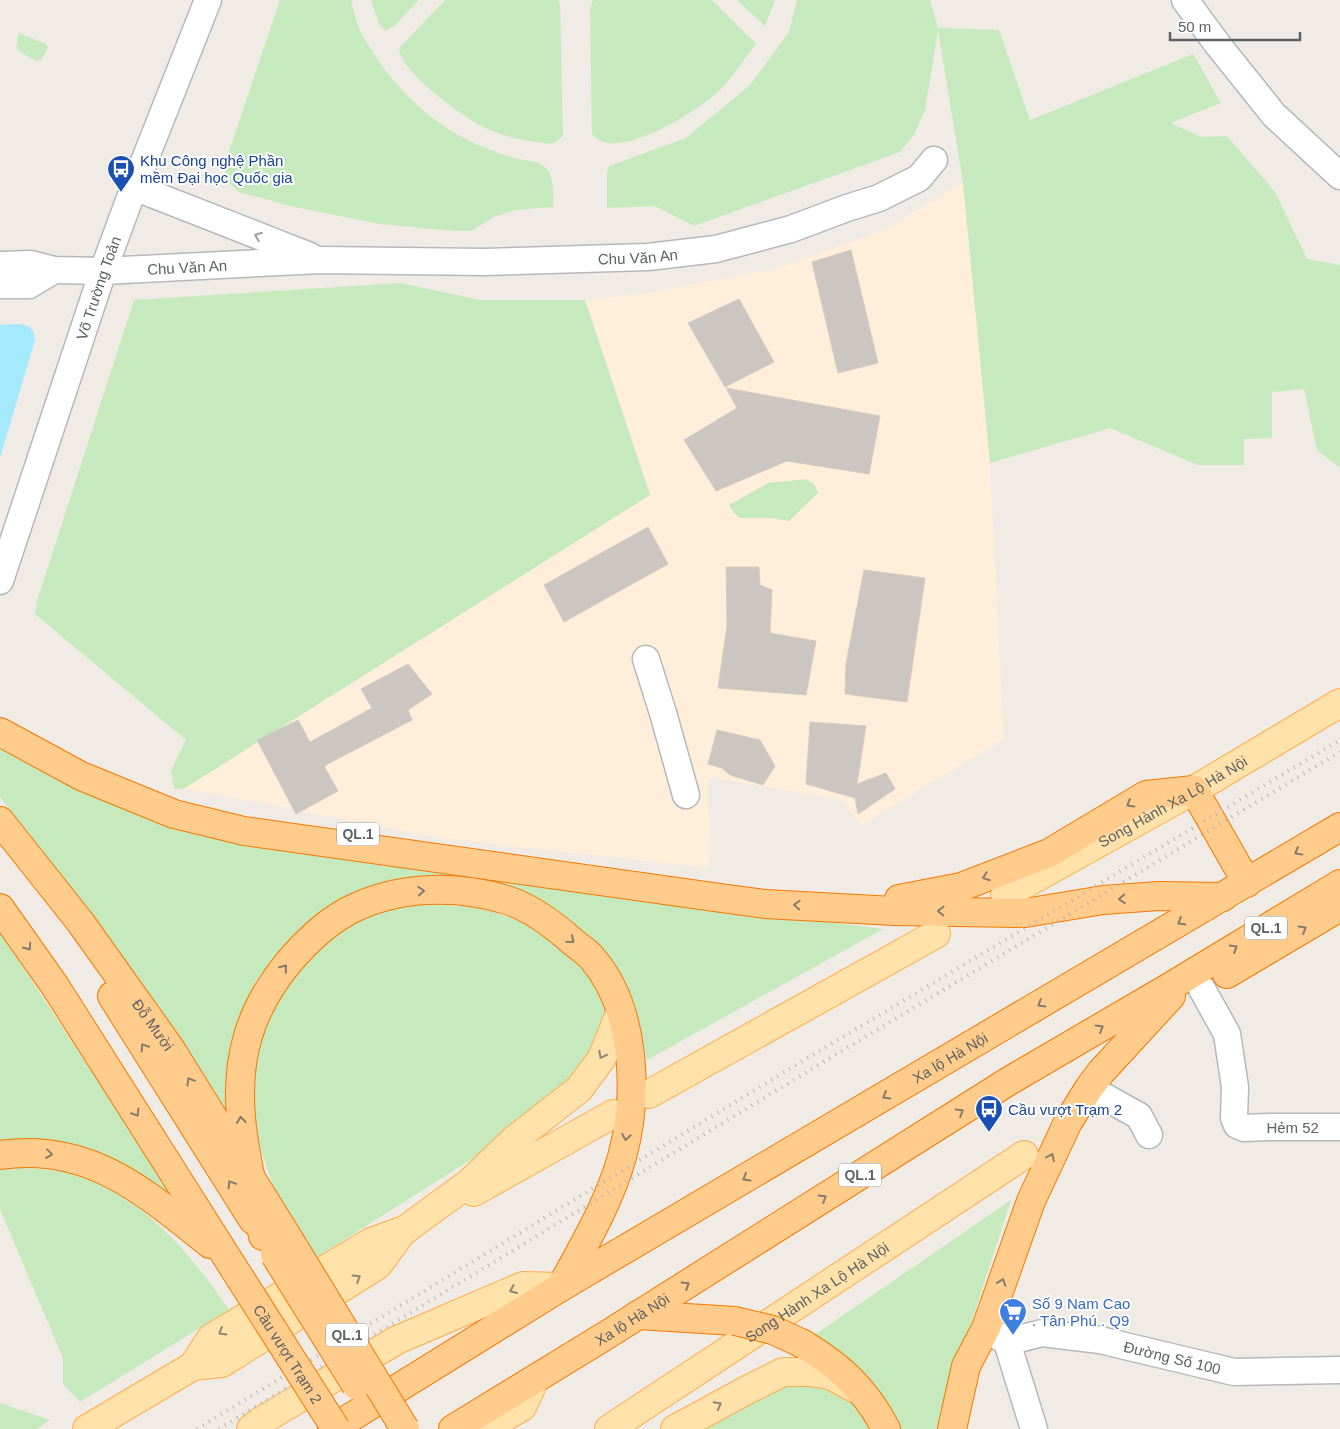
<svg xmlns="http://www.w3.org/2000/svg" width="1340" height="1429" viewBox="0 0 1340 1429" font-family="Arial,sans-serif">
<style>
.commercial{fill:#ffefda}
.green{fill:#c6eabe}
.water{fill:#a5e9ff}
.building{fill:#cbc6c1;stroke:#d6ccc1}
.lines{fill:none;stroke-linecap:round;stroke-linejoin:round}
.minor-casing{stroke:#b5b9bc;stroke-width:29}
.major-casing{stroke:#ffac4e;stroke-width:30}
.highway-casing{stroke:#f47900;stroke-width:30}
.minor{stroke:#fff;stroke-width:26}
.major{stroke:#ffe1aa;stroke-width:28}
.highway{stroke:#ffcc8c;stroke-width:28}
.rail{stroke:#b4b5b6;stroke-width:4;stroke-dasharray:1 6;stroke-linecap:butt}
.highway-bridge-casing{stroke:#f47900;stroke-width:30;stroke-linecap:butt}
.highway-bridge{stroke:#ffcc8c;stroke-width:28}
.oneway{stroke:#9da1a3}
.oneway2{stroke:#857c70}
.oneway3{stroke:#8d887a}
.labels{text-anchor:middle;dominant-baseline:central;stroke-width:4;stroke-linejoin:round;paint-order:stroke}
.shield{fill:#fff;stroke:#8d9194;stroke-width:1}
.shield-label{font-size:14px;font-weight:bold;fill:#5c6266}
.transit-label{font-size:15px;fill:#164399;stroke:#fff;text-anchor:start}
.street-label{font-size:15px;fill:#5c6266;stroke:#fff}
.shop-label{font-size:15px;fill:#366cbe;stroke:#fff;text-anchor:start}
</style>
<rect width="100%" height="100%" fill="#f0ebe4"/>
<path class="commercial" d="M963 182 990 463 1004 739 861 825 841 800 708 777 709 868 439 838 185 788 650 495 585 300 658 291 775 269 885 230Z"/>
<g class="green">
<path d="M280 0H351C354 12 357 26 363 36 391 86 433 128 488 149 496 152 504 155 513 158 524 161 535 159 545 167 555 177 553 194 553 207L515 210 494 217 471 231H454L380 224 290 206 239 192 225 179V163Z"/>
<path d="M371 0H419L394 26 386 31 379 24Z"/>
<path d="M445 0H558L560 3 563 136C560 138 557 142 554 143 548 145 540 142 535 142 518 139 498 135 483 127 462 116 399 71 399 48Z"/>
<path d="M593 0H712L756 44C745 58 735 73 723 87 704 108 630 154 601 141 598 140 595 137 592 134L590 8Z"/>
<path d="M737 0H775L765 26Z"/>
<path d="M797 0H930L938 28 999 30 1030 120 1193 54 1221 103 1171 123 1201 137 1227 136 1275 192 1307 259 1340 265V468L1317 450 1304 389 1272 392V438L1244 439V465H1198L1110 428 990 463 963 182 938 30 925 110 914 135 900 152 694 226 655 206 607 208V173L609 166 686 138 750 85 789 32Z"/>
<path d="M19 33 46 44 48 48 41 60 36 61 19 51 16 47Z"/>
<path d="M401 283 480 300H585L650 495 185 788 174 789 171 770 186 740 35 614 37 601 134 300Z"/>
<path d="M806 479 814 484 818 493 789 521 771 518H740L734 513 729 505 768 483Z"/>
<path d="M0 742 94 793 693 905 883 929 647 1060 638 1018 629 996 587 936 573 923 550 908 473 884 299 932 227 1125 123 962 50 861 0 797Z"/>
<path d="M425 905C445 905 466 905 486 910 523 919 565 943 587 975 596 987 601 1000 606 1013L581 1076 510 1135 312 1260 279 1203 256 1135 251 1107 253 1077 265 1022 278 995 327 939 369 916 395 908Z"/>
<path d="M0 933 143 1149 178 1207 0 1147Z"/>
<path d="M8 1168C34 1168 63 1169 87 1179 149 1203 193 1257 229 1310L80 1402 63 1384V1358L0 1209V1169Z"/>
<path d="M1011 1200 966 1339 945 1429H898L813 1336Z"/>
<path d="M790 1374 849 1396 871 1429H690Z"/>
<path d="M0 1403 50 1420 36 1429H0Z"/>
</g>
<path class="water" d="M18 324C29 325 34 328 35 340L0 458V325Z"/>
<g class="building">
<path d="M851 250 878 363 838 373 812 262Z"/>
<path d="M739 299 774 362 725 387 688 323Z"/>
<path d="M726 388 880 416 869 474 787 461 716 491 684 440 737 408Z"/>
<path d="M648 527 668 564 564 622 544 585Z"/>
<path d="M726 567H759L760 585 772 590 770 633 816 641 806 695 718 688 727 625Z"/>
<path d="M864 570 925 578 907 702 845 694 846 664Z"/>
<path d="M408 664 432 694 408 710 412 720 324 766 338 791 296 814 257 740 298 720 310 742 372 708 361 689Z"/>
<path d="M810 722 866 726 857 784 886 773 895 789 858 814 855 798 806 784Z"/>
<path d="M717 730 760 740 775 766 763 785 730 775 722 768 708 764Z"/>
</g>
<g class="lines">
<defs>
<g id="minor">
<path d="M1185 0 1218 45 1274 115 1340 176"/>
<path d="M134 187 310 256"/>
<path id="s1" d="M0 265 31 264 54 270 103 271 320 260 484 262 648 257 716 249 791 229 847 208 879 198 919 178 934 160"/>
<path d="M0 285H29L54 270"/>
<path id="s2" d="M0 581 103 271 134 187 208 0"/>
<path d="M646 659 663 713 686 795"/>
<path id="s3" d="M1202 989 1227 1034 1235 1087 1234 1118 1237 1125 1244 1128 1269 1127H1340"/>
<path d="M1089 1088 1139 1116 1149 1135"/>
<path d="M993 1333 1007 1342 1034 1429"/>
<path id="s4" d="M1007 1342 1042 1333 1100 1340 1234 1372 1340 1370"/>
</g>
<g id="major">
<path id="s5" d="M1005 895 1194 790 1340 703"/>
<path d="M649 1094 936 934"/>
<path d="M474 1192 613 1114"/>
<path d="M193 1366 211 1338 371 1242 405 1230"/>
<path d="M87 1429 193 1366 222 1363 378 1265 402 1232 469 1183 514 1140 579 1089 602 1058 621 1011"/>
<path d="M251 1429 261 1421 397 1340 523 1286 561 1287"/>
<path d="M484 1429 522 1407 535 1379"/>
<path id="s6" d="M609 1429 1024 1155"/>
<path d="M675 1429 747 1390 783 1372H808L830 1375 856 1389"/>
</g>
<g id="highway">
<path d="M0 732 81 776 174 814 244 831 728 899 765 904 894 911 1025 913 1103 900 1159 896 1223 897"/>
<path id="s7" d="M0 821 81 923 170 1048 290 1241"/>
<path d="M899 899 961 887 1049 853 1146 795 1194 790 1247 883"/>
<path d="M0 908 55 986 240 1278"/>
<path d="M1227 974 1340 907"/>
<path d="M112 996 253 1220"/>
<path d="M0 1155C89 1142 145 1192 210 1244"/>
<path d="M263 1236C250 1171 228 1102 248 1036 256 1009 270 985 288 963 305 943 324 924 348 911 396 886 455 884 507 900 532 908 554 925 573 942 579 947 587 952 592 958 636 1009 639 1095 622 1157 609 1203 584 1245 561 1287"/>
<path d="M638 1315 735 1321"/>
<path d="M803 1344C840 1366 866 1390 886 1429"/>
<path id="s8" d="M332 1429 561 1287 1340 827"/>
<path id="s9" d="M453 1429 605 1336 1009 1081 1168 988 1340 884"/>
<path d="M952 1429 966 1366 986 1328 1031 1201 1068 1122 1089 1088 1101 1072 1171 996"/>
</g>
</defs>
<use href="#minor" class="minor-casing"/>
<use href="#major" class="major-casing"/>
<use href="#highway" class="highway-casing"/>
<use href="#minor" class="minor"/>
<use href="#major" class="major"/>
<use href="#highway" class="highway"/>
<g class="rail">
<path d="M197 1429 811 1056 1340 740"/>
<path d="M219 1429 815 1067 1340 752"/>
</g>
<defs>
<g id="highway-bridge">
<path d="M290 1241 405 1429"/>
<path d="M275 1255 356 1385"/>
<path id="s10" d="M240 1278 336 1429"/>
<path d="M735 1321 773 1330 803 1344"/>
</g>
</defs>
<use href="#highway-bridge" class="highway-bridge-casing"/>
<use href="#highway-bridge" class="highway-bridge"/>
</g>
<defs><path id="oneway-chevron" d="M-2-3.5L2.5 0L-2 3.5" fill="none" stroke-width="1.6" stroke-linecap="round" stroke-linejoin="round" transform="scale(1.25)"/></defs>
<use class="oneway" href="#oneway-chevron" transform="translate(258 236) rotate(-159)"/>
<g class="oneway2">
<use href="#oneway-chevron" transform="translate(1130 804) rotate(149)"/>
<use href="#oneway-chevron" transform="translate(1298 852) rotate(149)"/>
<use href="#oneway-chevron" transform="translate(986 877) rotate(159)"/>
<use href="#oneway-chevron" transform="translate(421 891) rotate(-4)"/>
<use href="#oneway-chevron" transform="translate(1122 899) rotate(176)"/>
<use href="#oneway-chevron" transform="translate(797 905) rotate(-177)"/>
<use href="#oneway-chevron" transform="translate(941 911) rotate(-179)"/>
<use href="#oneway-chevron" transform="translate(1181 922) rotate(149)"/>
<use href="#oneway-chevron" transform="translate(1303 929) rotate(-31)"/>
<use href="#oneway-chevron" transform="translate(571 940) rotate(41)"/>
<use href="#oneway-chevron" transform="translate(28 947) rotate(55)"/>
<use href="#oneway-chevron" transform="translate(1234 948) rotate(-31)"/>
<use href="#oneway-chevron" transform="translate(284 968) rotate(-51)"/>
<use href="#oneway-chevron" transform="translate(1041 1004) rotate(149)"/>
<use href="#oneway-chevron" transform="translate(1100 1028) rotate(-30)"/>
<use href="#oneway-chevron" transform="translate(144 1047) rotate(-122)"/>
<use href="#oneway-chevron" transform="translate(190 1081) rotate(-121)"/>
<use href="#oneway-chevron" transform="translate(886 1096) rotate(149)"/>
<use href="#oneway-chevron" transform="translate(960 1112) rotate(-32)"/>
<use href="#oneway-chevron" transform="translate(136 1113) rotate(58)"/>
<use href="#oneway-chevron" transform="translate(241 1120) rotate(-96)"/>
<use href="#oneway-chevron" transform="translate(626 1137) rotate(100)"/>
<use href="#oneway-chevron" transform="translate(49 1154) rotate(7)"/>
<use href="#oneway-chevron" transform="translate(1051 1157) rotate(-65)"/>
<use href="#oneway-chevron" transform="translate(746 1178) rotate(149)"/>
<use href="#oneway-chevron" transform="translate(231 1184) rotate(-122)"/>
<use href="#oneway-chevron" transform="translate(823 1198) rotate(-32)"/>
<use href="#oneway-chevron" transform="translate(1002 1282) rotate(-71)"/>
<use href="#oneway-chevron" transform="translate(686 1285) rotate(-32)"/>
</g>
<g class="oneway3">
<use href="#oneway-chevron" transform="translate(602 1055) rotate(117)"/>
<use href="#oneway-chevron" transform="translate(357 1278) rotate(-32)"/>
<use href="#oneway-chevron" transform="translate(513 1290) rotate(157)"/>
<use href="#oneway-chevron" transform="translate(222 1332) rotate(149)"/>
<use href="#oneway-chevron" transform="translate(718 1405) rotate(-28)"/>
</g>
<defs>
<symbol id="bus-pin" viewBox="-11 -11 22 30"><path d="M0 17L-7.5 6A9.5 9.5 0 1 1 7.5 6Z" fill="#1a4fb4" stroke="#fff"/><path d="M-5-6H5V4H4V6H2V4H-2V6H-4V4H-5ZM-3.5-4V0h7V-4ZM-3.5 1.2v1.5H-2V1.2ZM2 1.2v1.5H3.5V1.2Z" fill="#fff"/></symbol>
<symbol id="supermarket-pin" viewBox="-11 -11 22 30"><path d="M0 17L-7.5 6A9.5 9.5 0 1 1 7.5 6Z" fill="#3f7fe0" stroke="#fff"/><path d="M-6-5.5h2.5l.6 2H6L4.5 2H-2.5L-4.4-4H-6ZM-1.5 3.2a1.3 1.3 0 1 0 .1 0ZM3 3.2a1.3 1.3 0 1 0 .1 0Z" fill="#fff"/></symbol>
</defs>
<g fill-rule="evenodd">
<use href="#bus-pin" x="105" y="153" width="32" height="43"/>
<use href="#bus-pin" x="973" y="1093" width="32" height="43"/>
<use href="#supermarket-pin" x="997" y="1296" width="32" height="43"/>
</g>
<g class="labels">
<g class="shield">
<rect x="337" y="822.5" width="42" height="23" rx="4"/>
<rect x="1245" y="916.5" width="42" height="23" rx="4"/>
<rect x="839" y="1163.5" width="42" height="23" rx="4"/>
<rect x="326" y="1323.5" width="42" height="23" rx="4"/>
</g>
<g class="shield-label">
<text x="358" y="834">QL.1</text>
<text x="1266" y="928">QL.1</text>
<text x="860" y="1175">QL.1</text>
<text x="347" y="1335">QL.1</text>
</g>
<g class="transit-label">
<text x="140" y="160">Khu Công nghệ Phần<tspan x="140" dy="17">mềm Đại học Quốc gia</tspan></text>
<text x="1008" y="1109">Cầu vượt Trạm 2</text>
</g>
<g class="street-label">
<text stroke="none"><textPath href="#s1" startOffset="639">Chu Văn An</textPath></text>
<text stroke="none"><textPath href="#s1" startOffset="188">Chu Văn An</textPath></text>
<text stroke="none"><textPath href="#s2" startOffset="309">Võ Trường Toản</textPath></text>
<text stroke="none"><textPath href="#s5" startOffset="192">Song Hành Xa Lộ Hà Nội</textPath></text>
<text stroke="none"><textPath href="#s7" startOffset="255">Đỗ Mười</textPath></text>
<text stroke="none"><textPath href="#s8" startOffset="721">Xa lộ Hà Nội</textPath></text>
<text stroke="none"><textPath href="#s3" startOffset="200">Hẻm 52</textPath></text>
<text stroke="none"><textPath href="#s6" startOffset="249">Song Hành Xa Lộ Hà Nội</textPath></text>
<text stroke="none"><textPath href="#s9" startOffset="210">Xa lộ Hà Nội</textPath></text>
<text stroke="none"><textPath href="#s10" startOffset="90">Cầu vượt Trạm 2</textPath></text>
<text stroke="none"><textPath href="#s4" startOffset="169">Đường Số 100</textPath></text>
</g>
<g class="shop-label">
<text x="1032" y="1303">Số 9 Nam Cao<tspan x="1032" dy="17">. Tân Phú . Q9</tspan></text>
</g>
</g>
<path d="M1170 32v8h130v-8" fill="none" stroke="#5c6266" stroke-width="2.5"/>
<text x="1178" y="32" font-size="15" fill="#5c6266" stroke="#ffffff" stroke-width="4" paint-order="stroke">50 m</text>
</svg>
